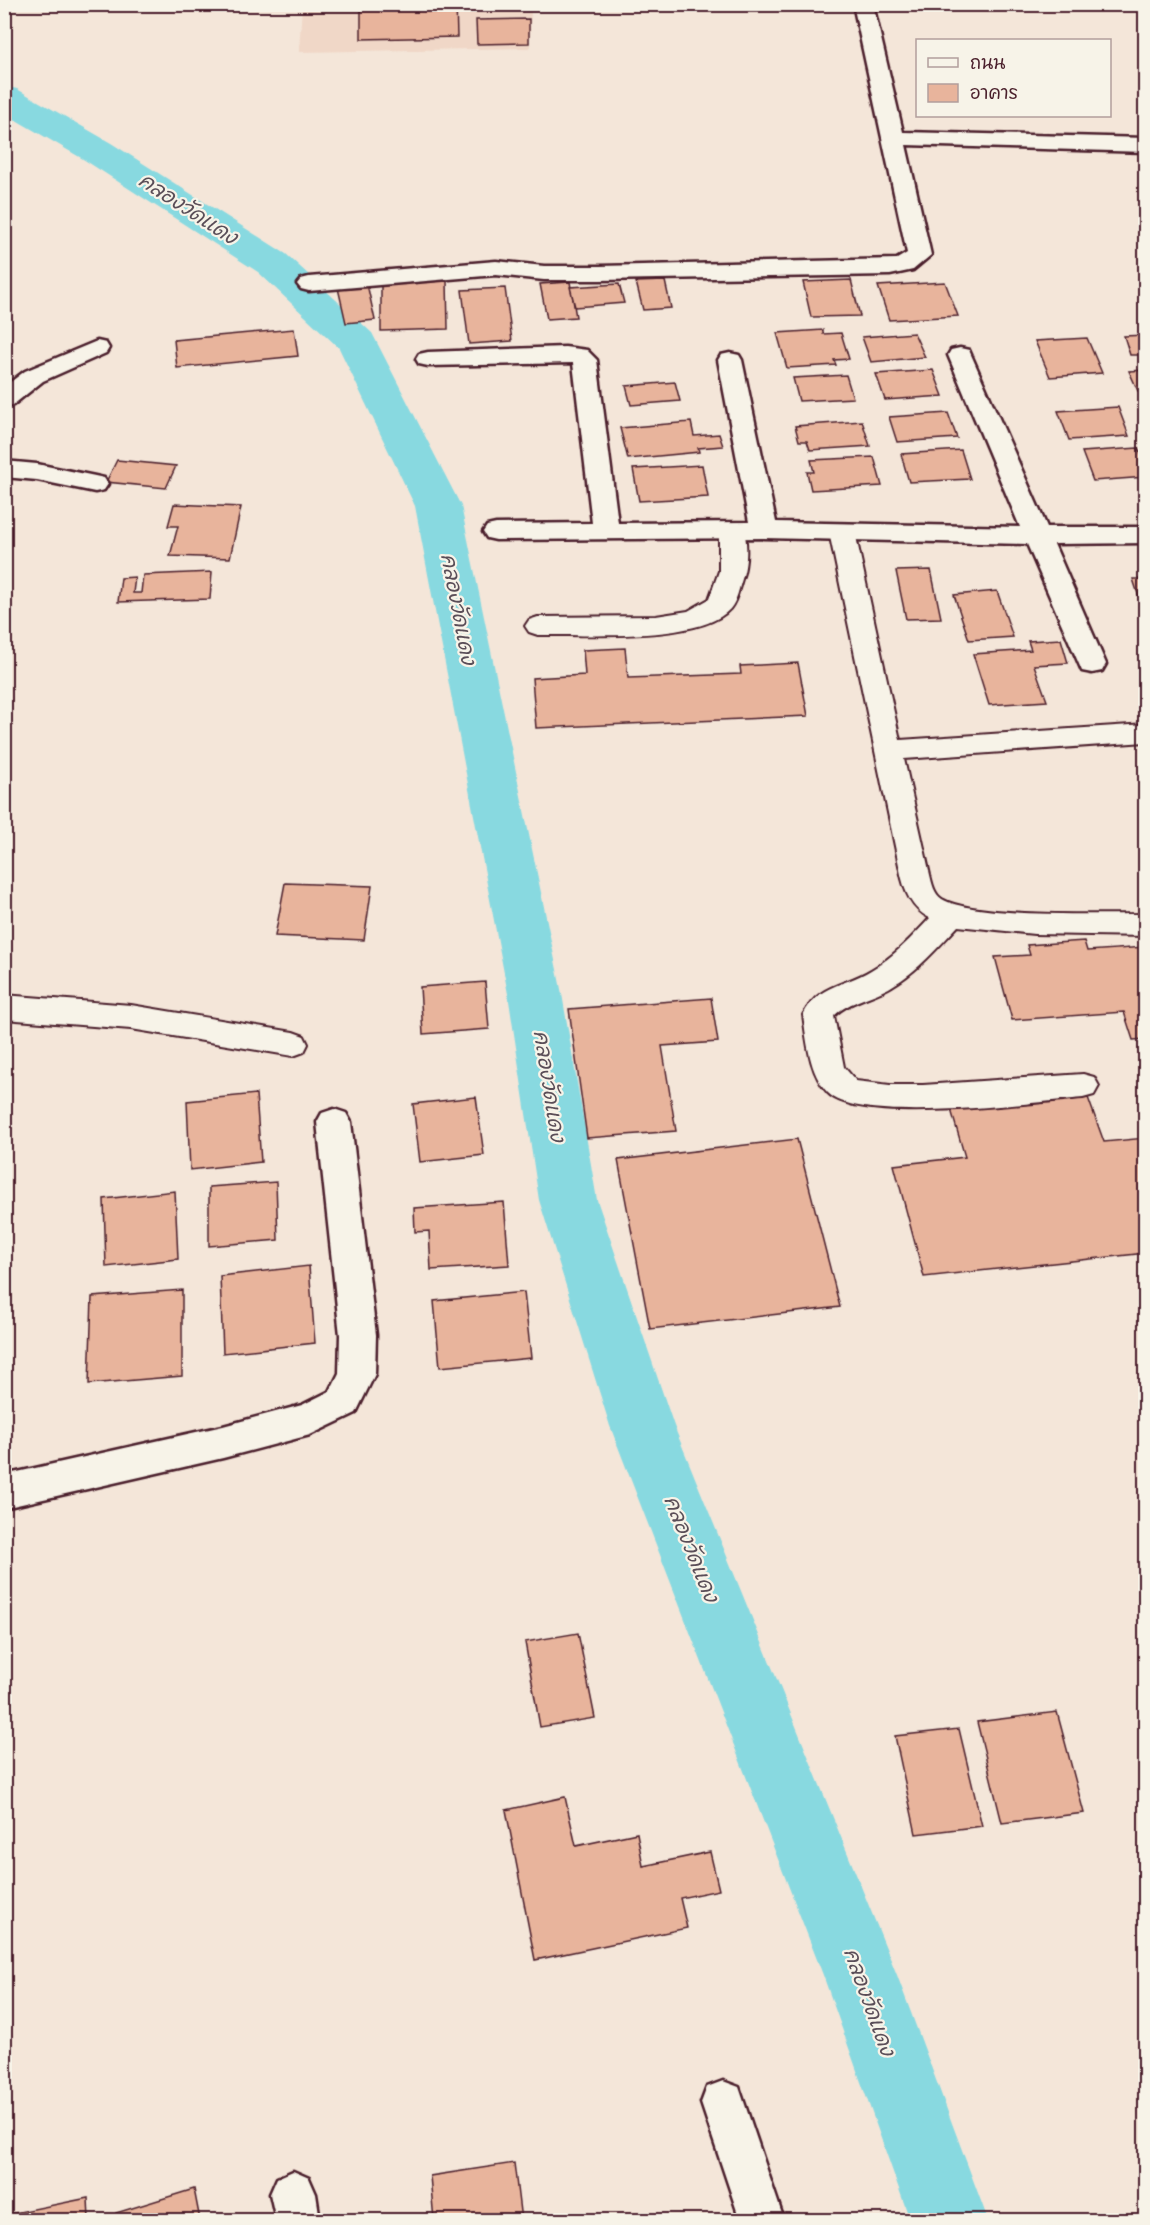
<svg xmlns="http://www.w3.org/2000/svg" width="1150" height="2225" viewBox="0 0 1150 2225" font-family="'Architects Daughter','Playpen Sans Thai',sans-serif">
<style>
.built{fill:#f0d7c7}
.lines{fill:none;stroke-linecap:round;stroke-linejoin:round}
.canal{fill:#88d9e0;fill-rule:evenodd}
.building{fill:#e8b49c;stroke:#4a1f2b;stroke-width:1.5}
.service-casing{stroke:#4a1f2b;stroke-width:4}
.minor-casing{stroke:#4a1f2b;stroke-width:5}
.service{fill:#f7f3e8;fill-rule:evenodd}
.minor{fill:#f7f3e8;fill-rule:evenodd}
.labels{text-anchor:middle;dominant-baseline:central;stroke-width:4.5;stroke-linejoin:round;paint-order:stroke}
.water-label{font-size:21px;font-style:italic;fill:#5a4e58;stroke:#f7f3e8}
</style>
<rect width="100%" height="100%" fill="#f4e6d9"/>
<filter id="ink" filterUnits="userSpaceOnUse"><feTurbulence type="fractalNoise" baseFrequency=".0167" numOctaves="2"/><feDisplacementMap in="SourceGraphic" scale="12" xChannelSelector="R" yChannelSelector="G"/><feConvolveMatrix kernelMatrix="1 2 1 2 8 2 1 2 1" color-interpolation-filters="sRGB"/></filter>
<g filter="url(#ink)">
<path class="built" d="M302 5H531L530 48 299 52Z"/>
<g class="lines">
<path class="canal" d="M4 86 17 89 111 143 286 254 372 333 461 506 562 994 597 1200 674 1426 897 1975 988 2220H910L823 1975 610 1426 539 1200 508 994 415 506 339 348 258 272 83 159 4 113Z"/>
</g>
<g class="building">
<path d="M361 4H456L457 37 361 39Z"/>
<path d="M529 19V43L477 44 476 20Z"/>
<path d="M851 280 860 316 811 317 803 282Z"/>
<path d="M447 281 448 329 381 331V283Z"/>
<path d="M665 281 671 308 643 310 636 282Z"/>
<path d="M570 282 576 317 547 319 540 284Z"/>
<path d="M945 282 958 316 889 320 878 286Z"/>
<path d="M367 284 375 320 346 323 338 288Z"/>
<path d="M619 284 624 303 575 307 570 287Z"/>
<path d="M505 288 512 341 469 344 462 290Z"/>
<path d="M294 329 298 356 177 368 174 340Z"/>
<path d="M823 330V334L841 333 849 359 834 360 836 365 787 368 777 333Z"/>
<path d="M914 333 925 357 871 362 862 337Z"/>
<path d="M1146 335V355H1130L1124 336Z"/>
<path d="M1087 338 1102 373 1050 377 1035 341Z"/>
<path d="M933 370 943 396 885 400 876 374Z"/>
<path d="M1146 370V391H1138L1129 371Z"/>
<path d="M846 375 853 398 799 401 793 378Z"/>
<path d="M675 382 680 401 631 405 626 386Z"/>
<path d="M1118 407 1129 436 1069 440 1058 411Z"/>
<path d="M948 413 957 438 897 442 889 417Z"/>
<path d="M862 421 870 446 810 450 807 441H799L795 426Z"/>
<path d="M691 422 694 436 719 434 723 446 698 448 699 452 628 459 620 428Z"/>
<path d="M1138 448 1146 464V477L1093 481 1082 452Z"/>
<path d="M961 450 970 479 909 482 901 454Z"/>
<path d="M874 457 882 486 811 490 807 472H814L811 460Z"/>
<path d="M117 460 176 466 166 488 106 482Z"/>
<path d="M702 465 708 497 639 501 633 469Z"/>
<path d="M174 504 241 507 230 558 170 556 178 526H168Z"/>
<path d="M931 570 941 618 906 619 896 571Z"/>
<path d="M212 572 210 599 118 602 121 578 135 577 133 593H141L143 575Z"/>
<path d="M1133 579H1146V603H1141Z"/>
<path d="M997 591 1013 637 969 640 954 595Z"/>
<path d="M1061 639 1068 663 1034 665 1047 701 989 705 973 654 1031 650 1028 641Z"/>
<path d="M625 648 628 678 741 674 740 666 798 663 808 716 536 728 532 678 585 675 583 650Z"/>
<path d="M285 883 372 886 364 940 275 936Z"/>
<path d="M1084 941 1087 951 1146 947V1039L1133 1040 1124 1012 1012 1020 995 957 1030 955 1027 945Z"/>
<path d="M485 982 489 1029 423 1034 420 987Z"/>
<path d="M711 998 718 1042 662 1046 676 1131 587 1138 569 1009Z"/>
<path d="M1086 1092 1104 1142 1146 1138V1253L924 1277 894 1165 965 1157 950 1106Z"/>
<path d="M256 1094 261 1162 190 1170 187 1101Z"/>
<path d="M476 1097 484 1155 420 1162 413 1104Z"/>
<path d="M797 1139 840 1307 650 1329 618 1160Z"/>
<path d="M276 1182 278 1240 209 1246V1187Z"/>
<path d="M175 1191 178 1259 106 1267 104 1199Z"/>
<path d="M504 1202 509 1265 431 1270 429 1231 415 1232 414 1208Z"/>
<path d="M309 1266 315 1343 223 1353 220 1276Z"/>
<path d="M182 1290V1376L89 1384 92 1297Z"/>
<path d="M524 1292 531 1358 440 1367 434 1301Z"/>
<path d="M578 1633 595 1718 540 1727 525 1642Z"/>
<path d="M1057 1712 1084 1813 1002 1823 977 1722Z"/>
<path d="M959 1729 982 1826 916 1834 895 1736Z"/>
<path d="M565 1797 576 1846 637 1833 643 1866 710 1852 719 1890 680 1898 687 1928 535 1960 506 1810Z"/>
<path d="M514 2163 521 2220H434L430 2176Z"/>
<path d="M194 2189 200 2220H117L116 2213Z"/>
<path d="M88 2198 89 2220H4V2215Z"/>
</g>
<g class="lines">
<defs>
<g id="service">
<path d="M732 523 741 525C749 537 747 566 742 579 739 588 737 601 730 609 700 643 582 634 538 635L529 632 525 626 529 620 538 617 656 616 688 611 709 599 719 571V531L723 525Z"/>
<path d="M842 524 851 526 855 532 900 740 1146 724V742L904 759 930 875C932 883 934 894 942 899 974 918 1104 914 1146 914V936L1034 934 958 926C938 947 918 971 892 986 873 998 850 1000 834 1016L844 1067 856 1081 890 1085H923L1083 1074 1094 1077 1099 1086 1094 1095 1083 1098C1035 1102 860 1126 828 1093 809 1073 807 1041 803 1015 820 983 843 987 871 970 894 957 912 937 930 918 911 909 904 890 900 870L829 532 833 526Z"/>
<path d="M4 995 131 1005 293 1032 304 1036 308 1044 304 1052 293 1056 131 1029 4 1019Z"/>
</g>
<g id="minor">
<path d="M853 4H873L903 132 1146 138V152L906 145 931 255 913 270 890 275 600 280H544L496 275 309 291 301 289 297 284 301 279 309 277 496 261 544 266H600L897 259 907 253Z"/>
<path d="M97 341 106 343 109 348 106 353 43 381 13 405 4 407V387L25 371Z"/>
<path d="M565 347 587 350 597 360 618 523 749 522 718 360 721 355 730 353 739 355 742 360 776 522 1020 527 948 355 951 350 960 348 969 350 1047 527H1146V543L1054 544 1106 664 1102 671 1092 673 1082 671 1027 544 764 538 496 540 487 538 483 532 487 526 496 524 592 523 573 363 428 366 419 364 416 359 419 354 428 352Z"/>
<path d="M4 461 37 464 95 476 104 478 108 484 104 490 95 492 37 480 4 477Z"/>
<path d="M334 1109 346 1113 351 1122 376 1335 375 1374 356 1413 310 1435 223 1458 4 1508V1475L223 1426 302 1405 330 1391 339 1373 340 1335 317 1122 322 1113Z"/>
<path d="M723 2081 739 2087 784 2220H740L701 2103 707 2087Z"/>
<path d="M293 2171 309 2178 316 2194 320 2220H276L270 2194 277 2178Z"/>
</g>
</defs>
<use href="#service" class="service-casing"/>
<use href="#minor" class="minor-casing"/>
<use href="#service" class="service"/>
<use href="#minor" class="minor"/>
</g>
</g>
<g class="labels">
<g class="water-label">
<text transform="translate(188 209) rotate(33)">คลองวัดแดง</text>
<text transform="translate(458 609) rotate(79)">คลองวัดแดง</text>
<text transform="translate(549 1086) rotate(81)">คลองวัดแดง</text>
<text transform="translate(691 1549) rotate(68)">คลองวัดแดง</text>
<text transform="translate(869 2002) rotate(70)">คลองวัดแดง</text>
</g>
</g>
<rect width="1150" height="2225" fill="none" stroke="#f7f3e8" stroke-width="24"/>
<rect x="12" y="12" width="1126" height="2201" fill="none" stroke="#4a1f2b" stroke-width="2" filter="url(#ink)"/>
<rect x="916" y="39" width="195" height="78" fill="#f7f3e8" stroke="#b29e9c" stroke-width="1.5"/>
<rect x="928" y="58" width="30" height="9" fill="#f7f3e8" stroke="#b29e9c" stroke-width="1.5"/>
<text x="970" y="69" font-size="18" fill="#4a1f2b">ถนน</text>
<rect x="928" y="84" width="30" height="18" fill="#e8b49c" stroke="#b29e9c" stroke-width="1.5"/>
<text x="970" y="99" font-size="18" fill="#4a1f2b">อาคาร</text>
</svg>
